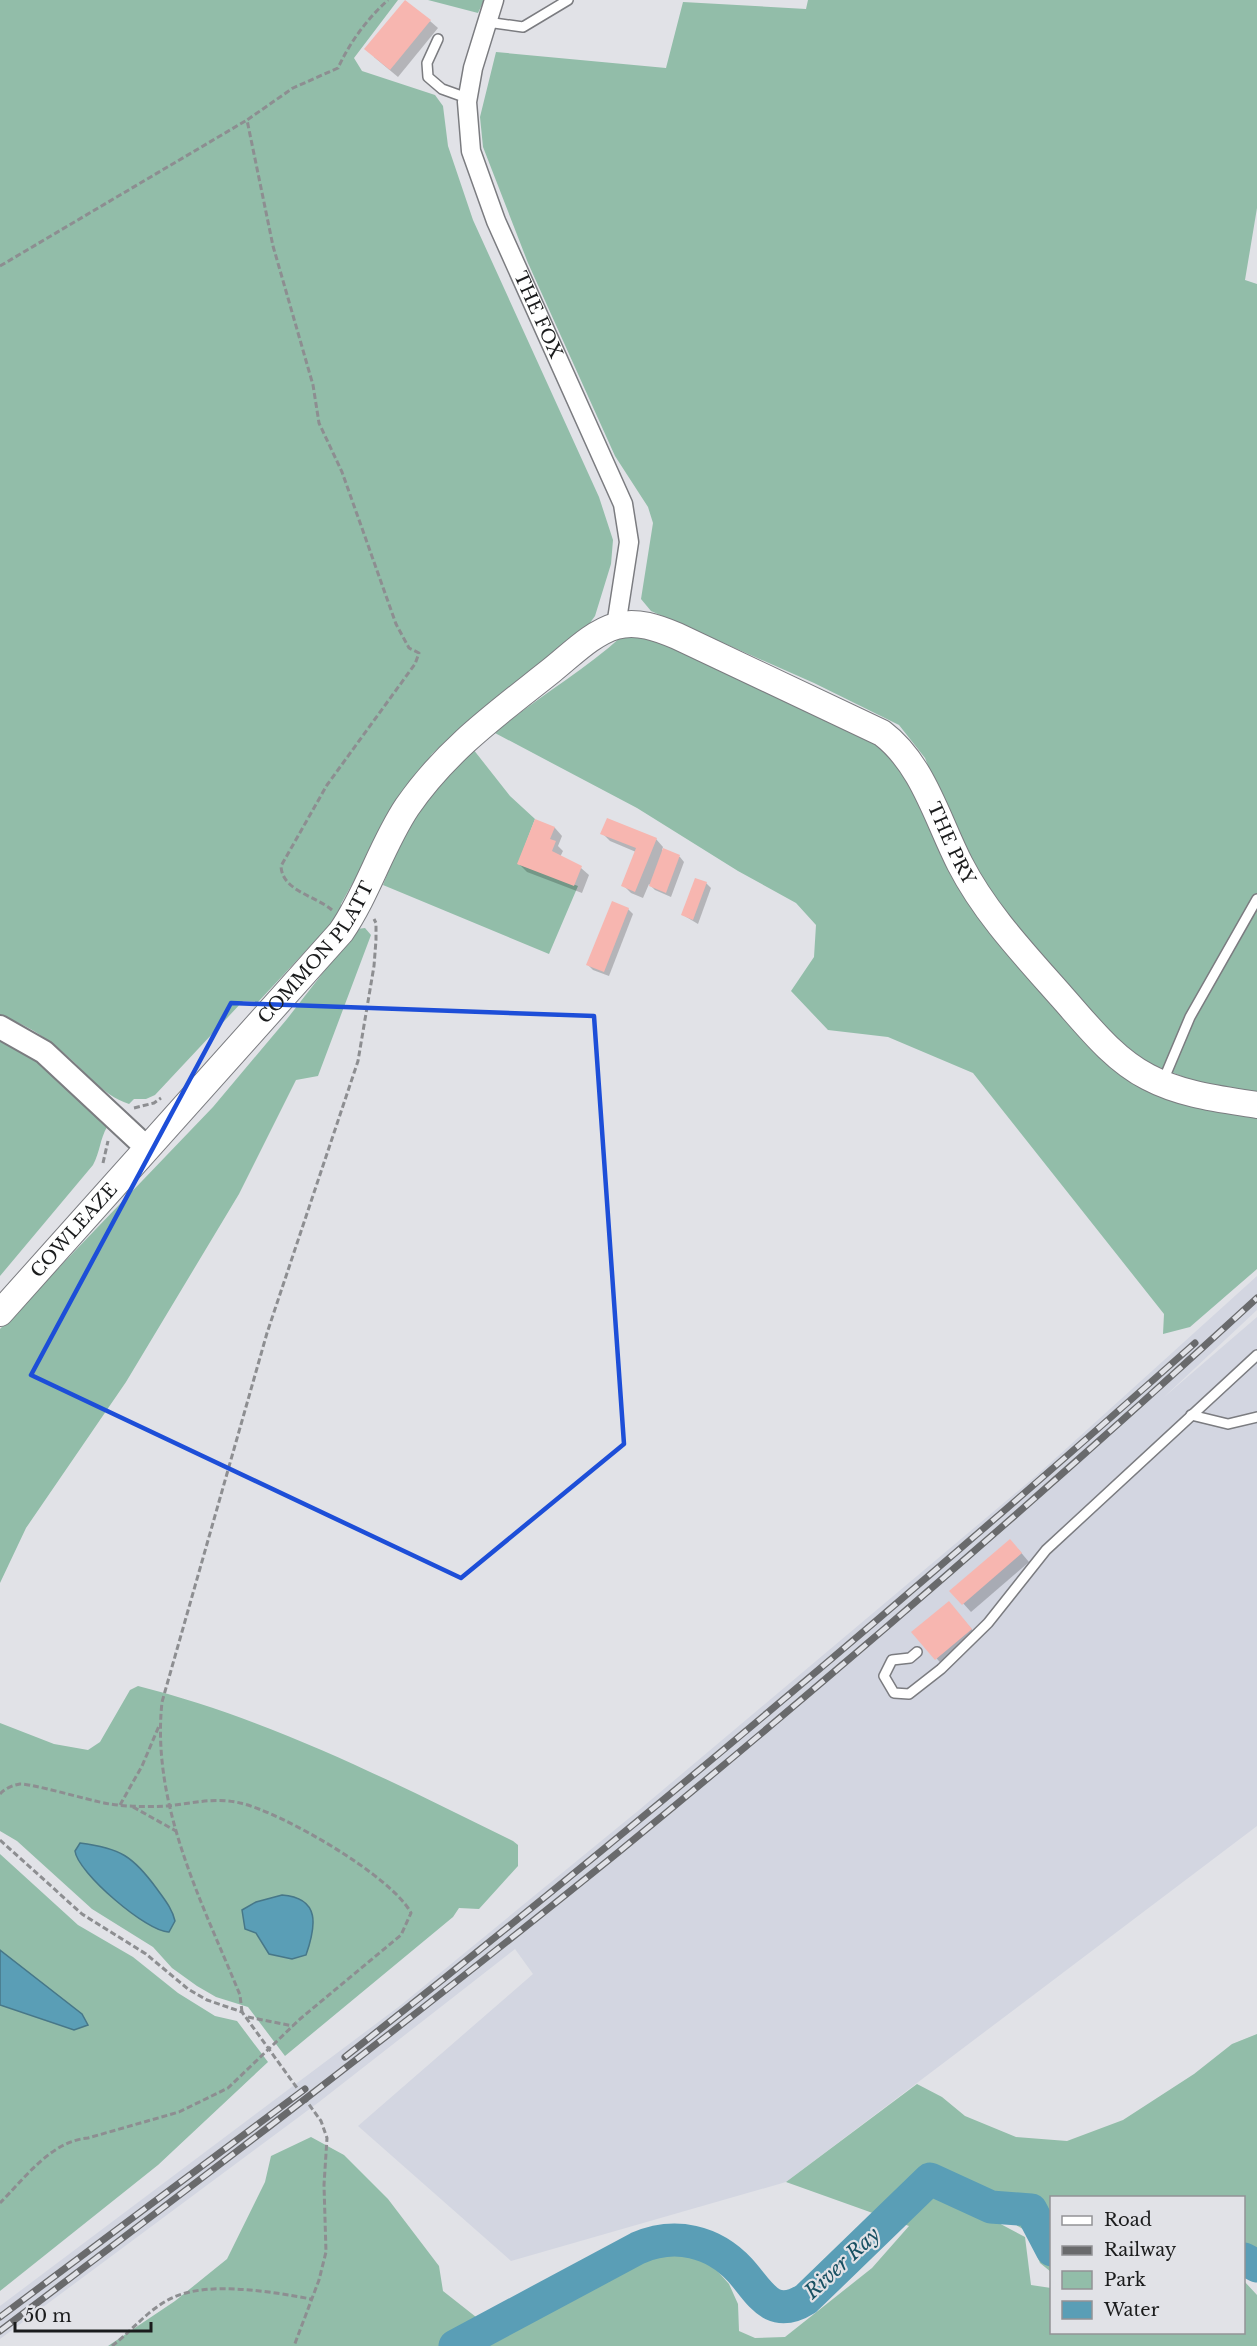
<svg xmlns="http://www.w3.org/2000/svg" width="1257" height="2346" viewBox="0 0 1257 2346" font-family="'Libre Baskerville',serif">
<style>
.built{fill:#d3d6e1}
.green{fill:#92bda9}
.water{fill:#5a9eb6;stroke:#477788;stroke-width:1.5}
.shadow{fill:#0003}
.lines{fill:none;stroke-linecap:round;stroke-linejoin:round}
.river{stroke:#5a9eb6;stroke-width:33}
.building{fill:#f7b6b0}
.service-casing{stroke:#7b7c80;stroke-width:12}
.minor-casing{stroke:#7b7c80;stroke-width:21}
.tertiary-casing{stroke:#7b7c80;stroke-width:26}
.secondary-casing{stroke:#7b7c80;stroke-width:28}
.path{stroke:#8d8e91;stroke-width:3;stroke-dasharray:6 3;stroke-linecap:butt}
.service{stroke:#fff;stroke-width:9}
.minor{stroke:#fff;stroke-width:18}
.tertiary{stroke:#fff;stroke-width:22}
.secondary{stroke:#fff;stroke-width:26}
.rail-casing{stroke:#696a6c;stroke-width:7}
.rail{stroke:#e1e2e7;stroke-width:4.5;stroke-dasharray:14;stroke-linecap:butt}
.marked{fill:none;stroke:#1d4ed8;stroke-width:4.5;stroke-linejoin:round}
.labels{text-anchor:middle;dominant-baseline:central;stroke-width:4.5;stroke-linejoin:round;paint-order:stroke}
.street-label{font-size:18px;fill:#1b1c1d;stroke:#e1e2e7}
.water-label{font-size:20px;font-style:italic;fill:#175062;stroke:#e1e2e7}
</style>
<rect width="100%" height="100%" fill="#e1e2e7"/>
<path class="built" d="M1257 1276V1310L1163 1398 1257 1317V1826L786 2182 511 2261 358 2126 533 1974 515 1949 319 2102 0 2339V2306L401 2005 639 1810 1037 1475Z"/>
<g class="green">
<path d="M0 0H398L354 58 362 71 435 95 443 106 448 146 473 220 599 497 613 540 611 564 595 616 571 649 460 729 432 754 389 817 341 904 343 911 258 1002 243 1001 155 1095 146 1099H134L129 1104C101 1095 82 1067 60 1050 43 1035 22 1023 0 1015Z"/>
<path d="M428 0H484L478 13Z"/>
<path d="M808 0H1257V208L1245 280 1257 284V1094L1204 1085 1146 1062 1094 1019 988 891 949 818 925 758 899 725 814 683 651 611 641 599 653 523 648 507 615 456 528 263 483 147 480 117 496 52 666 68 683 2 806 9Z"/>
<path d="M622 636H649L877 739 904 764 956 871 1100 1050 1257 1113V1269L1190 1327 1163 1334 1164 1314 973 1073 888 1037 828 1030 791 991 814 957 816 925 796 903 738 871 637 808 495 733C535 698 583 672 622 636Z"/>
<path d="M473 749 510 796 535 819 518 864 578 886 549 954 383 885 396 851 428 795Z"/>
<path d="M365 928 371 935 318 1076 296 1080 239 1194 126 1382 26 1528 0 1583V1329L213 1107 287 1019 357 929Z"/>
<path d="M0 1036 24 1050 107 1127C100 1139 100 1152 93 1165L0 1276Z"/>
<path d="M138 1686C270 1719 391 1781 513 1841L518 1845V1866L479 1909 459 1908 453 1917 285 2056 248 2007 216 1997 197 1986 172 1968 153 1947 92 1909 17 1841 0 1831V1723L54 1744 88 1750 100 1742 130 1690Z"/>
<path d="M0 1854 78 1925 133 1957 178 1993 215 2016 237 2021 268 2062 158 2165 0 2291Z"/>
<path d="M1257 2034V2281L1244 2265V2198H1052L1051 2272 1040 2263 1028 2232 1006 2219 993 2220 1025 2237 1031 2285 1051 2288 1052 2332H1244V2281L1257 2295V2346H487L613 2274 670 2249 705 2257 729 2284 738 2304 739 2331 755 2338 785 2337 872 2268 909 2226 786 2182 917 2084 942 2097 965 2116 1016 2137 1067 2141 1123 2120 1194 2074 1232 2044Z"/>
<path d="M311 2137 344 2155 388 2199 439 2266 443 2291 476 2317 475 2329 445 2346H108L175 2301 227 2259 265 2182 271 2156Z"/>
</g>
<g class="water">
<path d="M80 1843C120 1848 133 1856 157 1889 164 1899 172 1908 175 1921L169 1932C148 1933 77 1872 75 1851Z"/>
<path d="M282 1895C321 1898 316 1926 306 1955L292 1959 269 1954 256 1933 245 1929 242 1910 256 1902Z"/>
<path d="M0 1950 82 2014 88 2025 74 2030 0 2005Z"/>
</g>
<g class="shadow">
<path d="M430 21 438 28 398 77 374 57Z"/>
<path d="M535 821 555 828 562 836 558 846 563 851 560 857 581 868 589 875 582 893 527 872 519 864Z"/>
<path d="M602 833 656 839 663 847 662 850 680 857 684 862 671 897 655 890 649 884 643 898 631 893 623 885 636 852 610 841Z"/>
<path d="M706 883 711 888 698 924 683 915Z"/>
<path d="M628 909 633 914 609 976 593 970 588 965Z"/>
<path d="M1018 1549 1029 1562 971 1612 952 1591Z"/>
<path d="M956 1611 979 1638 944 1667 914 1632Z"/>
</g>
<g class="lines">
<g class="river">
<path d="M1244 2259 1257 2266"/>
<path d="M455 2346 638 2248C675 2232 713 2241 740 2270 760 2292 771 2321 806 2299L930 2179 991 2207 1031 2210 1052 2250"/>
</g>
</g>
<g class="building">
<path d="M405 0 431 20 390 70 364 49Z"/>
<path d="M607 818 657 838 635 892 621 886 636 848 600 834Z"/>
<path d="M535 819 555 827 550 839 556 841 552 851 582 866 574 886 517 864Z"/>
<path d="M663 848 680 855 666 893 649 886Z"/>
<path d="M695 878 707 882 693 920 681 915Z"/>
<path d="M612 901 629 908 604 972 586 965Z"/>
<path d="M1010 1539 1022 1553 962 1605 949 1591Z"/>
<path d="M949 1601 972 1629 935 1660 911 1632Z"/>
</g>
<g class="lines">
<defs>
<g id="service">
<path d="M487 22 523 27 568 0"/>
<path d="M438 39 427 63 428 77 442 89 467 98"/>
<path d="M1163 1081 1190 1017 1257 899"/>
<path d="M1191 1415 1228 1424 1257 1417"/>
<path d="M917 1652 910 1658 892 1660 884 1676 894 1693 909 1694 941 1669 988 1623 1046 1550 1257 1355"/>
</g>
<g id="minor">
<path id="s1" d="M494 0 473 68 467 102 471 151 496 221 623 504 629 542 616 626"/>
</g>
<path id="tertiary" d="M0 1027 44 1052 147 1148"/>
<g id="secondary">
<path id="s2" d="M0 1313 341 932C368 893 381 846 407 807 447 749 498 713 552 670 571 655 592 633 616 626 637 620 658 628 677 636L882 733C923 764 937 819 960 864 985 913 1025 955 1062 997 1087 1025 1113 1059 1148 1077 1182 1095 1220 1099 1257 1105"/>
</g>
</defs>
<use href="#service" class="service-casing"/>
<use href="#minor" class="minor-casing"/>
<use href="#tertiary" class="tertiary-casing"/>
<use href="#secondary" class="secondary-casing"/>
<g class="path">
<path d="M0 266 247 120"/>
<path d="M332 910C316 896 282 891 281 866L327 785 415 664 419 653 409 648 396 624 342 472 319 423 313 385 273 246 247 120 293 88 338 68C350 42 367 19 388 0"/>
<path d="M134 1108 154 1103 161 1098"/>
<path d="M103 1163 108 1141"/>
<path d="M0 1794C4 1789 13 1785 20 1784 29 1783 89 1800 104 1803 125 1807 147 1807 168 1806 193 1803 216 1797 240 1803 281 1812 392 1876 411 1913L401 1935 300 2019 228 2088 179 2112 88 2138C51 2141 25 2178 0 2203"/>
<path d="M120 1805 142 1766 159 1726"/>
<path d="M133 1807 176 1831"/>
<path d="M0 1840 82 1914 146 1954 188 1989 207 2000 242 2012 321 2121 327 2138 324 2185 326 2252 319 2280 294 2346"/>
<path d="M242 2012 240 1995C202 1902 151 1805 162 1702L267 1333 358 1061 374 966 376 940V923L374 919"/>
<path d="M248 2017 293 2026"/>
<path d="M112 2346C133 2330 149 2308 174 2297 210 2281 273 2292 311 2299"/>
</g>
<use href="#service" class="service"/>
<use href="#minor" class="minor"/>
<use href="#tertiary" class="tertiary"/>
<use href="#secondary" class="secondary"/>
<defs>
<g id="rail">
<path d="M345 2057C636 1828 918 1589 1195 1343"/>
<path d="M0 2317 305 2089"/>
<path d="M0 2331C209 2173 418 2015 621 1850 838 1672 1050 1488 1257 1298"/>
</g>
</defs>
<use href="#rail" class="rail-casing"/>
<use href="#rail" class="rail"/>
</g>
<path class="marked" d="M231 1003 594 1016 624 1444 461 1578 31 1375Z"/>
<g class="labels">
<g class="street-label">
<text stroke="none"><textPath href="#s1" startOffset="332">THE FOX</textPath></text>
<text stroke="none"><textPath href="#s2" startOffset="1353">THE PRY</textPath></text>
<text stroke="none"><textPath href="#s2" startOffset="480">COMMON PLATT</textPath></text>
<text stroke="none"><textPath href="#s2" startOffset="111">COWLEAZE</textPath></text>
</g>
<g class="water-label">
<text transform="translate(842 2263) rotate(-43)">River Ray</text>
</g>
</g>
<rect x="1050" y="2196" width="195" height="138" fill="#e1e2e7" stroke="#929396" stroke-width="1.5"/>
<rect x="1062" y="2216" width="30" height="9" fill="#ffffff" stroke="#929396" stroke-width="1.5"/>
<text x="1104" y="2226" font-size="18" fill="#1b1c1d">Road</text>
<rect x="1062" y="2246" width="30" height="9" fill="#696a6c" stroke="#929396" stroke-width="1.5"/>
<text x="1104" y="2256" font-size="18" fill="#1b1c1d">Railway</text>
<rect x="1062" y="2271" width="30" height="18" fill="#92bda9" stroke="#929396" stroke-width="1.5"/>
<text x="1104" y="2286" font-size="18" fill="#1b1c1d">Park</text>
<rect x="1062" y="2301" width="30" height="18" fill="#5a9eb6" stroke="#929396" stroke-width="1.5"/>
<text x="1104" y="2316" font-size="18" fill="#1b1c1d">Water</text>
<path d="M15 2322v9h136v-9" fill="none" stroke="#1b1c1d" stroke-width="3"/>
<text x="24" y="2322" font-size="18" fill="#1b1c1d" stroke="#e1e2e7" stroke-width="4.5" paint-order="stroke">50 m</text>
</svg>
